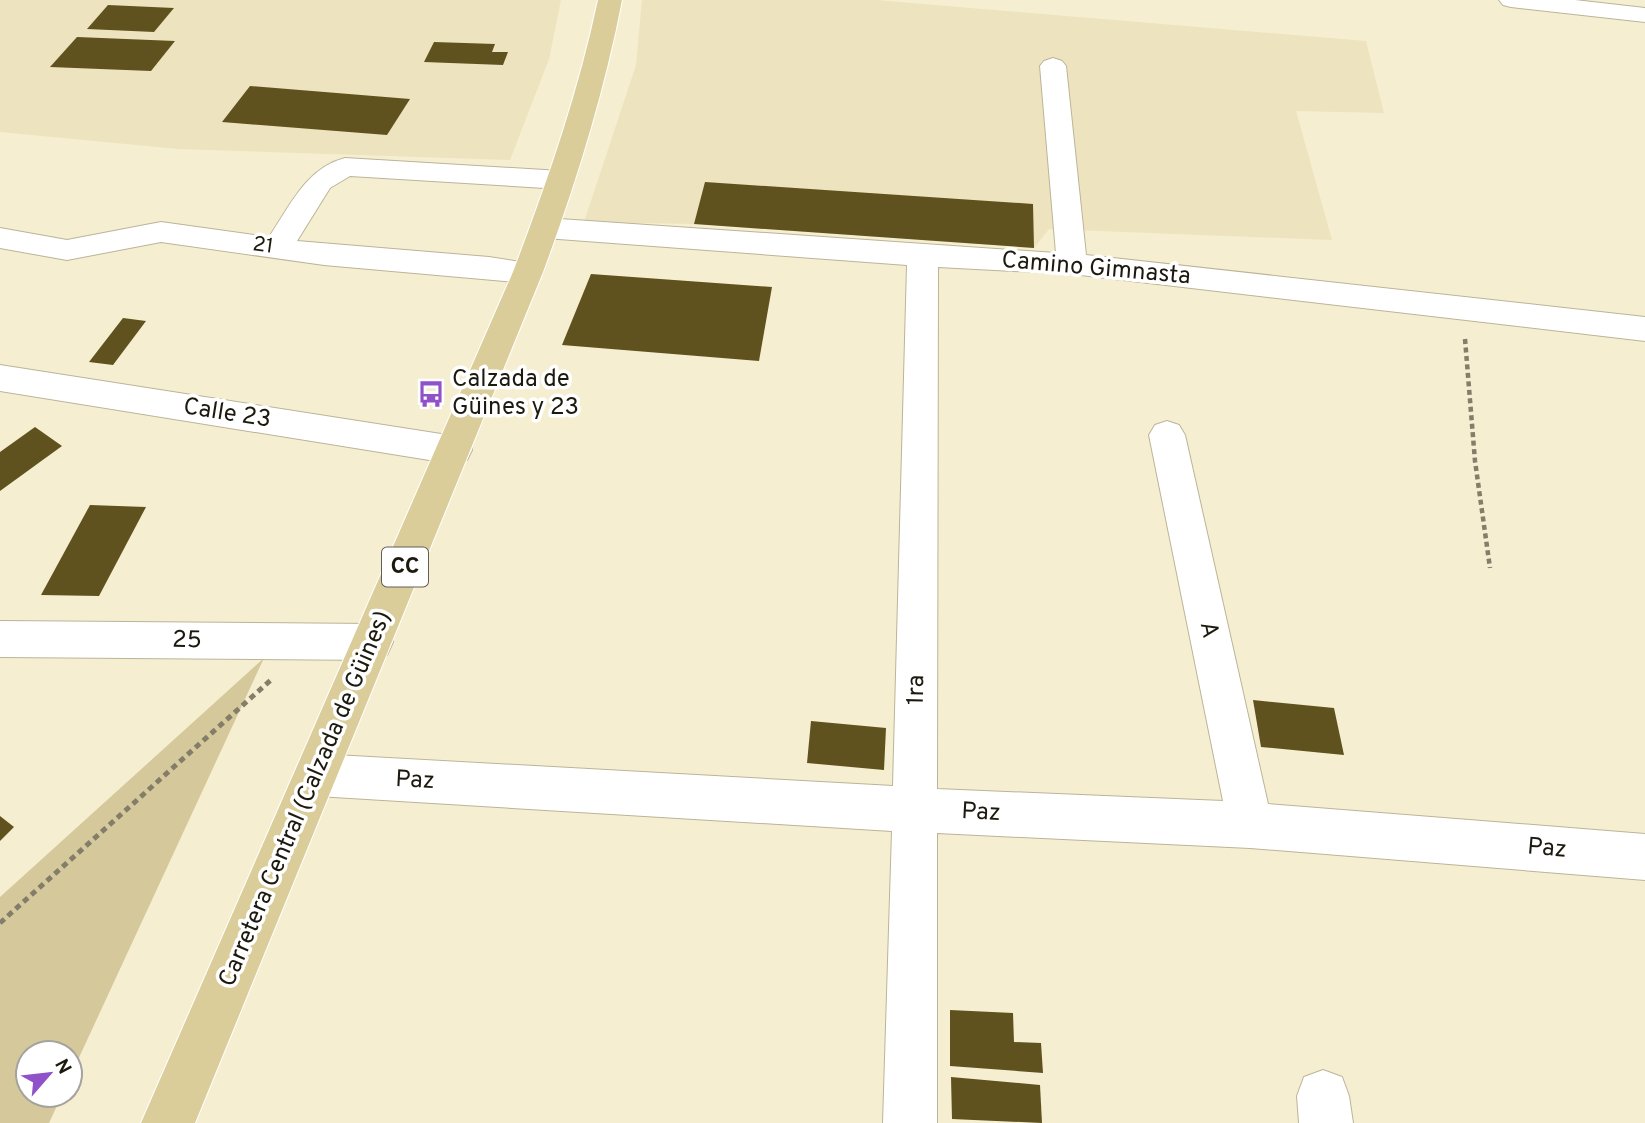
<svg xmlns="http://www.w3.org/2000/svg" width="1645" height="1123" viewBox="0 0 1645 1123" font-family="Overpass,sans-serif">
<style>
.built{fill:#ede3be}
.green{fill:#d5c99b}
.building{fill:#5f521e}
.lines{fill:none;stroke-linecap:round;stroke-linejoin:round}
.minor-casing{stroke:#bbb498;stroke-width:2}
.major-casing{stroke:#fff;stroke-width:2}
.path-far1{stroke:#837d6a;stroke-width:4.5;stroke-dasharray:5 3.5;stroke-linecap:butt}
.path{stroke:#837d6a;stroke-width:5;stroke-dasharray:6 4.5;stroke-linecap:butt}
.minor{fill:#fff;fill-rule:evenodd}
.major{fill:#dacd9a;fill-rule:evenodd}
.labels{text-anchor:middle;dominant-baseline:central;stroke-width:7;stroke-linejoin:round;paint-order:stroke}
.far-street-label{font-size:21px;fill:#1c190e;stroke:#fff}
.shield{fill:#fff;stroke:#605e56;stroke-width:2}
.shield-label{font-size:23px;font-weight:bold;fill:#1c190e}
.street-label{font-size:24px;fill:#1c190e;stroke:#fff}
.poi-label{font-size:24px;fill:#1c190e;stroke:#fff;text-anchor:start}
</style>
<rect width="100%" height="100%" fill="#f6eed0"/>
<g class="built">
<path d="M0 0H561L549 59 510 160 178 149 0 132Z"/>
<path d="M642 0H876L1366 41 1384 113 1296 111 1332 240 1049 229 1034 248 694 224 584 222 636 65Z"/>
</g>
<path class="green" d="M264 658 70 1077V1053H28V1095H62L49 1123H0V897Z"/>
<g class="building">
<path d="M108 5 174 8 154 32 87 29Z"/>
<path d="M77 37 175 41 151 71 50 67Z"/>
<path d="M434 42 495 44 492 52H508L503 65 424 62Z"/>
<path d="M250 86 410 99 387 135 222 122Z"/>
<path d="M705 182 1033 204 1034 248 694 224Z"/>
<path d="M591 274 772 287 759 361 562 345Z"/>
<path d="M123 318 146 321 113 365 89 362Z"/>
<path d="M35 427 62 446 0 491V452Z"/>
<path d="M90 505 146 507 99 596 41 595Z"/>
<path d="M1253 700 1334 708 1344 755 1261 747Z"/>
<path d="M811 721 886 728 884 770 807 763Z"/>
<path d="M0 816 14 827 0 841Z"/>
<path d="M950 1010 1013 1013 1014 1042 1041 1043 1043 1073 950 1066Z"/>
<path d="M951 1077 1040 1085 1042 1123 952 1119Z"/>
</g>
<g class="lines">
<defs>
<g id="minor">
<path d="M1499 0H1575L1645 8V22L1511 7 1503 5Z"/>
<path d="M1053 58 1062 61 1066 66 1086 255 1645 317V341L1072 274 938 267 937 789 1223 801 1149 435 1155 425 1167 421 1179 425 1185 435 1268 804 1645 834V880L1250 848 937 833V1123H883L892 831 317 796 301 790 295 775 301 760 317 754 893 786 907 265 545 238 534 235 530 228 534 221 545 218 1056 253 1040 66 1044 61Z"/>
<path d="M345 158 561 171 571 174 575 180 571 186 561 189 350 176 330 188 297 241 489 257 539 265 543 272 539 279 528 283 324 265 161 242 67 260 0 248V228L67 240 161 222 269 237C290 206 306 168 345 158Z"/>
<path d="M0 365 454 436 467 440 472 450 467 460 454 464 0 391Z"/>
<path d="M0 621 373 624 387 629 393 642 387 655 373 660 0 657Z"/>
<path d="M1323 1070 1342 1077 1349 1096 1353 1123H1299L1297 1096 1304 1077Z"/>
</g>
<path id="major" d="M598 0H622C604 93 576 183 543 272L195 1123H141L513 272C547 183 578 94 598 0Z"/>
</defs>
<use href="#minor" class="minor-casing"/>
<use href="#major" class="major-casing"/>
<path class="path-far1" d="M1465 339 1475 461 1490 568"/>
<path class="path" d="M0 923 273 678"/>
<use href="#minor" class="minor"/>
<use href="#major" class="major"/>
</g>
<defs>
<symbol id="bus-bare" viewBox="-9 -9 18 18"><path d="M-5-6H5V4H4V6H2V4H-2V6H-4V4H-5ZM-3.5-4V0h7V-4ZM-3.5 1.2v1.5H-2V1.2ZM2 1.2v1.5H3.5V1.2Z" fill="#8f52c9" stroke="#fff" stroke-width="2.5" paint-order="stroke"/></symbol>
</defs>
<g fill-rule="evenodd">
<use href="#bus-bare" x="412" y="375" width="38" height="38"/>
</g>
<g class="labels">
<g class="far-street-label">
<text transform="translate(263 246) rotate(8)">21</text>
</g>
<rect class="shield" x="382" y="547.5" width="46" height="39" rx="5"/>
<g class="shield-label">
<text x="405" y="567">CC</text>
</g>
<g class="street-label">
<text transform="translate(1096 269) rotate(5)">Camino Gimnasta</text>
<text transform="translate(227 414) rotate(9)">Calle 23</text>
<text transform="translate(1208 630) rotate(78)">A</text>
<text transform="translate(187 641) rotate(1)">25</text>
<text transform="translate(917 690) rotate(-89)">1ra</text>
<text transform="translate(415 781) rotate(3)">Paz</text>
<text transform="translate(306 799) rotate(-67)">Carretera Central (Calzada de Güines)</text>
<text transform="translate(981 813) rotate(3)">Paz</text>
<text transform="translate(1547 849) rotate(5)">Paz</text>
</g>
<g class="poi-label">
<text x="452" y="380">Calzada de<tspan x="452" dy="28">Güines y 23</tspan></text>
</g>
</g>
<g transform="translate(49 1074) rotate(62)"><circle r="33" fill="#ffffff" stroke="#a4a39f" stroke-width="2"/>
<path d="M0-5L12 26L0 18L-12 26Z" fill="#8f52c9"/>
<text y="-10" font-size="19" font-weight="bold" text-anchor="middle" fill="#1c190e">N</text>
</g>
</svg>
